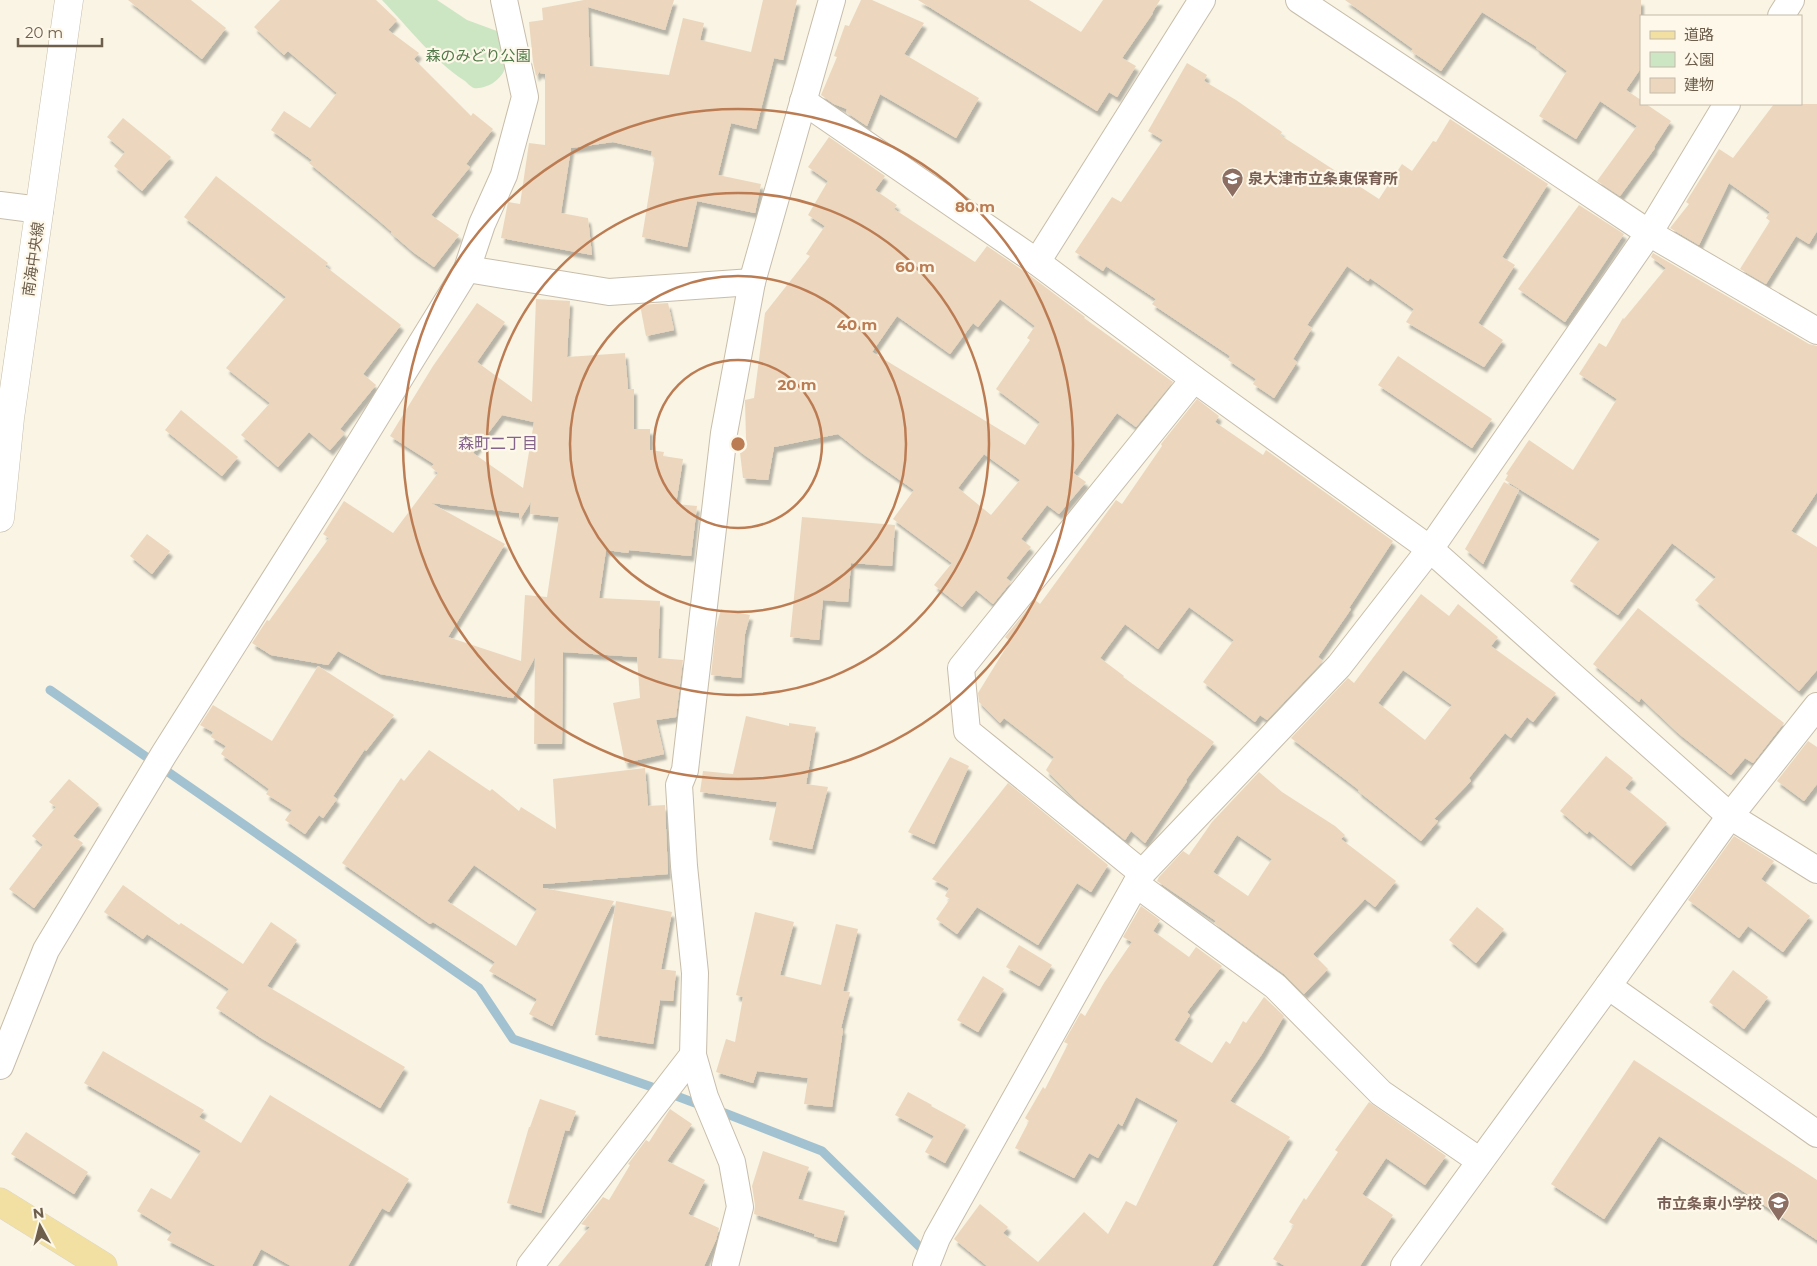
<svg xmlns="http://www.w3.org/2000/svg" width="1817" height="1266" viewBox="0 0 1817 1266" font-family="Montserrat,'Noto Sans JP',sans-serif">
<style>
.green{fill:#cce5c3}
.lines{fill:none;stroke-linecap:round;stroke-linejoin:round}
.stream{stroke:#a2c2d1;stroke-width:9}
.building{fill:#ecd7be;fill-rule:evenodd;filter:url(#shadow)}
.minor-casing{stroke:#c8bdab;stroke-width:28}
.tertiary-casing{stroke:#c8bdab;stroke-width:29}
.primary-casing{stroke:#d9d5d0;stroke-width:29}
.minor{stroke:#fff;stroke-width:26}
.tertiary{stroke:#fff;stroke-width:28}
.primary{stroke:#f1e0a2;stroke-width:28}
.ring{fill:none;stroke:#bc7c53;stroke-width:2.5}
.labels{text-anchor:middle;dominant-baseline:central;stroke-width:4.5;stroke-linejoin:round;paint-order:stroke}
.park-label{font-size:15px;fill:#4f7948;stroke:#fdf8e9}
.education-label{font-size:15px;font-weight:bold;fill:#785e54;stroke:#fdf8e9;text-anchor:start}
.street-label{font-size:15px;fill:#6e5e4c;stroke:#fdf8e9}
.neighbourhood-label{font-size:16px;fill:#84648b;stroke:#fdf8e9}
.centre{fill:#bc7c53;stroke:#fdf8e9;stroke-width:2.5}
.ring-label{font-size:15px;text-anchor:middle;font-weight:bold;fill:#bc7c53;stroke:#fdf8e9;stroke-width:4.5;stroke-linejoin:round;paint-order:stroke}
</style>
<defs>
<filter id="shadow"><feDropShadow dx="3" dy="5.5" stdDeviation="1" flood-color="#0004"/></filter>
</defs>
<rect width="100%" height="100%" fill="#f9f4e3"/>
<path class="green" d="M382 0H437L467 20 505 34C506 55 512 70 493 83 488 86 480 89 474 88 471 87 467 83 465 81 433 60 409 28 382 0Z"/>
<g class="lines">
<g class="stream">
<path d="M50 690 479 988 513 1039 652 1087"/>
<path d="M671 1094 695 1103"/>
<path d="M722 1112 822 1151 927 1254"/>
</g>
</g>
<g class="building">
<path d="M128 0H191L226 28 202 59Z"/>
<path d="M280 0H376L397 20 388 30 419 53 414 59 471 116 473 113 493 129 466 164 470 167 431 215 459 235 434 267 413 252 391 233 392 232 377 219 309 163 312 160 271 130 284 111 310 128 337 93 288 51 284 55 254 27Z"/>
<path d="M584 0H674L665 30 588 7 590 66 669 75 683 18 704 23 700 40 751 52 763 0H797L783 60 774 58 756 129 731 123 718 175 761 184 755 213 697 201 687 247 642 237 655 157 651 156 652 151 613 142 571 148 561 213 588 218 592 255 501 238 508 202 520 204 529 143 545 145V74L540 73 541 70 536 76 533 62 529 22 543 20 542 8Z"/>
<path d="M861 0H872L924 23 904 54 979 98 956 138 880 94 867 126 846 112 847 109 834 104 821 95 837 57 834 56 845 25 849 26Z"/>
<path d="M918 0H1029L1081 32 1103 0H1160L1152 13H1153L1122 58 1136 66 1117 97 1109 92 1097 111Z"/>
<path d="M1345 0H1641V68L1626 90 1641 100V104H1646L1671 121 1654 147 1655 148 1620 196 1597 181 1637 126 1600 101 1576 139 1539 116 1567 71 1536 48 1537 47 1482 12 1441 71 1411 51 1413 49Z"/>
<path d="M1187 63 1207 75 1204 81 1236 100 1282 132 1280 135 1379 199 1402 164 1412 171 1433 141 1436 142 1450 119 1548 184 1502 257 1515 265 1478 323 1503 340 1484 367 1406 322 1414 309 1370 278 1368 281 1347 266 1307 325 1312 328 1293 359 1297 362 1274 398 1253 384 1256 379 1228 360 1230 356 1152 304 1156 299 1106 266 1103 271 1075 252 1112 197 1121 202 1163 140 1148 131Z"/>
<path d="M1774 104H1817V231L1809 244 1796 236 1766 284 1740 269 1770 221 1766 218 1770 212 1729 183 1699 245 1670 228 1689 204 1686 202 1719 149 1733 158Z"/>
<path d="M123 118 171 157 142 191 114 166 125 152 107 137Z"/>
<path d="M829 137 885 176 875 190 897 205 894 209 975 262 987 246 1028 274 1085 317 1084 318 1173 382 1136 427 1117 413 1073 473 1086 482 1059 514 1047 505 1021 539 1031 547 1006 578 1011 582 993 604 976 590 962 607 934 585 952 563 893 519 914 490 863 454 838 434 774 447 768 480 743 478 739 444 746 440 745 400 754 398 765 313 810 256 806 254 825 226 808 215 828 181 808 167ZM1000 299 1035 326 1027 338 1030 340 996 389 1040 422 1025 445 872 352 897 316 950 354 973 323 978 327ZM984 454 1020 480 991 515 958 488Z"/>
<path d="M216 176 328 263 325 266 401 325 363 374 376 385 340 429 345 433 330 450 309 432 278 467 241 435 270 403 226 368 286 297 184 217Z"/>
<path d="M1579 205 1624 234 1565 322 1518 289Z"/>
<path d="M1653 253 1809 344 1817 346V492L1791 531 1817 547V670L1799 691 1695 600 1716 577 1672 543 1618 615 1570 581 1600 539 1505 480 1508 475 1506 474 1529 440 1573 470 1617 399 1579 374 1599 343 1606 347 1623 318 1624 319 1666 268 1651 257Z"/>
<path d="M536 299 570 301 567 357 625 353 628 389H634V429H650V450L664 452 663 456 683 459 676 504 697 506 691 556 629 550 628 553 606 550 599 598 660 601 658 658 683 660 676 717 656 720 664 754 625 763 613 703 640 698 637 657 563 652 562 744H534L535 657 513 698 380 674 338 651 328 665 271 655 252 643 267 620 269 621 329 538 323 534 344 501 393 533 438 473 431 467 434 464 390 436 433 366 477 303 505 322 477 362 532 402ZM502 415 534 422 523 488 473 453ZM531 502 530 514 559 517 547 597 525 595 521 661 448 637 505 544 431 503 519 513V521Z"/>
<path d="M668 303 674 330 646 336 640 305Z"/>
<path d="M1398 356 1492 419 1472 448 1378 385Z"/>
<path d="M1197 399 1219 416 1215 422 1263 455 1266 450 1393 541 1349 608 1351 609 1318 657 1323 661 1267 720 1260 715 1255 722 1203 682 1234 640 1189 607 1158 649 1125 624 1100 658 1124 676 1123 677 1214 742 1186 780 1187 781 1145 843 1131 831 1125 840 1078 802 1046 770 1054 757 1004 718 1000 723 979 702 978 693 1010 641 1005 637 1035 600 1040 604 1116 500 1122 504 1162 446 1161 444Z"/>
<path d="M181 410 238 457 222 476 165 430Z"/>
<path d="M1504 482 1519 490 1483 564 1465 549Z"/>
<path d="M802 517 895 525 892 566 851 563 848 602 823 600 819 640 790 637Z"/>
<path d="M147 534 170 551 152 574 130 556Z"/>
<path d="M1421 594 1449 616 1458 604 1498 637 1491 646 1556 693 1533 722 1527 717 1511 738 1505 733 1469 778 1471 781 1434 819 1438 821 1421 841 1358 791 1359 790 1291 738 1348 678 1354 683ZM1403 670 1452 705 1425 740 1378 703Z"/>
<path d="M1638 608 1784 723 1753 763 1745 758 1731 775 1679 734 1641 698 1639 702 1593 664Z"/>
<path d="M721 609 750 615 745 634 741 678 711 675 716 628Z"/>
<path d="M318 666 394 715 366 751 365 749 333 796 337 799 323 818 319 815 305 834 285 820 292 810 266 794 269 789 221 754 226 746 211 737 213 732 200 725 213 705 272 741Z"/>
<path d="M746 716 789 726V723L816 727 806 784 828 787 812 849 769 840 777 802 700 792 703 771 733 774Z"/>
<path d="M1808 741 1817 747V784L1804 801 1777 781Z"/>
<path d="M429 750 490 791 492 789 519 811 521 807 556 829 553 779 645 768 648 806 665 805 668 874 543 884V888L614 901 552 1026 529 1014 537 999 489 971 495 962 433 922 430 924 342 863 401 778 404 781ZM474 865 537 909 516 946 447 901Z"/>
<path d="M1606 756 1633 778 1625 788 1667 823 1631 866 1589 831 1587 834 1560 811Z"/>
<path d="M950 757 969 766 934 844 908 832Z"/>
<path d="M1259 772 1282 792 1335 826 1345 835 1341 839 1396 881 1375 907 1365 899 1313 954 1328 969 1304 994 1284 974 1214 923 1216 921 1157 881 1159 877 1183 851 1189 855 1212 822ZM1237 835 1272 859 1248 896 1213 872Z"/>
<path d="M69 779 99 804 73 836 83 843 34 908 9 889 43 845 32 836 56 807 49 802Z"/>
<path d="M1008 783 1108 865 1091 892 1077 883 1038 945 977 907 957 934 936 919 950 899 945 896 949 888 932 879Z"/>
<path d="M1734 836 1774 861 1761 879 1810 916 1783 952 1748 926 1739 938 1688 900Z"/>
<path d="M123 885 179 925 181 923 243 964 271 922 297 940 267 986 405 1067 380 1108 261 1038 216 1008 229 989 147 934 143 939 104 912Z"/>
<path d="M616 901 672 912 661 969 676 971 673 1001 660 1000 653 1044 595 1035Z"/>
<path d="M1141 906 1160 920 1153 931 1189 957 1196 947 1222 966 1187 1012 1190 1015 1174 1040 1212 1063 1226 1041 1230 1044 1243 1021 1246 1023 1264 997 1284 1016 1262 1054 1230 1101 1290 1137 1212 1266H987L954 1239 980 1204 1008 1227 1003 1233 1038 1262 1084 1212 1108 1234 1126 1201 1136 1206 1178 1120 1136 1097 1122 1126 1118 1123 1098 1158 1089 1153 1074 1178 1015 1148 1029 1121 1025 1118 1043 1087 1045 1089 1068 1044 1064 1042 1080 1014 1081 1013 1085 1016 1104 983 1132 942 1123 937Z"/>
<path d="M1477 907 1504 929 1476 963 1449 940Z"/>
<path d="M755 912 794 922 780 975 821 985 836 924 858 929 843 991 850 992 841 1028 843 1029 832 1107 804 1104 808 1078 757 1071 753 1083 716 1072 726 1039 735 1042 743 997 736 995Z"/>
<path d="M1019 945 1052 965 1039 986 1006 967Z"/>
<path d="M1733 970 1768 997 1744 1029 1709 1002Z"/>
<path d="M983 976 1004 989 978 1032 957 1020Z"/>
<path d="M103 1051 204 1110 199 1117 241 1143 270 1095 409 1179 389 1212 382 1208 348 1266H291L261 1249 252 1266H216L167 1240 172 1232 137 1211 151 1188 171 1199 201 1151 84 1083Z"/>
<path d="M1634 1060 1817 1180V1240L1659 1136 1604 1219 1551 1184Z"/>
<path d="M908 1092 932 1105 931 1106 966 1125 945 1163 925 1152 934 1136 895 1115Z"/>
<path d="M540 1099 576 1111 569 1131 565 1130 541 1213 507 1203 529 1127H530Z"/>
<path d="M1369 1102 1446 1156 1425 1185 1386 1158 1362 1194 1393 1215 1360 1266H1285L1273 1259 1294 1225 1289 1222 1304 1198 1306 1200 1338 1152 1335 1150Z"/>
<path d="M670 1109 692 1124 667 1161 705 1180 688 1214 719 1228 716 1240 704 1266H558L590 1227 581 1224 582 1223 603 1197 609 1200 630 1165 628 1164 646 1140 649 1142Z"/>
<path d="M26 1132 88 1172 74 1194 11 1154Z"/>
<path d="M763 1151 809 1167 798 1199 845 1211 836 1242 814 1236 815 1234 754 1214 755 1205 752 1186Z"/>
</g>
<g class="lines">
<defs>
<g id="minor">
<path d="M1299 0 1649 233 1817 331"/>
<path d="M1781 16 1791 0"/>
<path d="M803 101 1037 262 1194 379 1430 549 1730 816 1817 870"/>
<path d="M0 205 40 210"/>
<path d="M1037 262 1202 0"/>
<path d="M467 269 609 292 752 282"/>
<path d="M1142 873 967 731 961 668 1194 379"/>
<path d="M1136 884 1275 986 1381 1093 1480 1161"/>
<path d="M1608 986 1817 1134"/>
<path d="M0 1066 46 950 164 754 331 490 467 269 482 224 504 175 525 97 504 0"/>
<path d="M530 1266 693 1055"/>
<path d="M725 1266 740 1207 732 1162 705 1097 693 1055 695 973 684 866 679 785 685 770 724 433 752 282 832 0"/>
<path d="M926 1266 937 1238 1142 873 1339 666 1430 549 1649 233 1727 104"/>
<path d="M1404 1266 1608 986 1730 816 1817 706"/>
</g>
<path id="tertiary" d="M0 518 10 418 69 0"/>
<path id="primary" d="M0 1202 103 1266"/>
</defs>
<use href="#minor" class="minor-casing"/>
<use href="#tertiary" class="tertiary-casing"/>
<use href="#primary" class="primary-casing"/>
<use href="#minor" class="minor"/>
<use href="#tertiary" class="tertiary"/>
<use href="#primary" class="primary"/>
</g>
<g class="ring">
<circle cx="738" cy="444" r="84"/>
<circle cx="738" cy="444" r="168"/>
<circle cx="738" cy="444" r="251"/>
<circle cx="738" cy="444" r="335"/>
</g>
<defs>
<symbol id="school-pin" viewBox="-11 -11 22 30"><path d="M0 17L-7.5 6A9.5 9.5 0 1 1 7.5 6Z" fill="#8d6e63" stroke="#fdf8e9"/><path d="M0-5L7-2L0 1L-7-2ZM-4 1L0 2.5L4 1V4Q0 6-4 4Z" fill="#fff"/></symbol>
</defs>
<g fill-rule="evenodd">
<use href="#school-pin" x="1220" y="166" width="25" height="34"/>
<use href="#school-pin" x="1766" y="1190" width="25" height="34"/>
</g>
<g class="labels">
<g class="park-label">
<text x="478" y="55">森のみどり公園</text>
</g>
<g class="education-label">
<text x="1248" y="178">泉大津市立条東保育所</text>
<text x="1762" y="1203" text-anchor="end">市立条東小学校</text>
</g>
<g class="street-label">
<text transform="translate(33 259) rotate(-82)">南海中央線</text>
</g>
<g class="neighbourhood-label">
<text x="498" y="443">森町二丁目</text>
</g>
</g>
<circle cx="738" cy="444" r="8" class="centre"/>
<g class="ring-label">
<text x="975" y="212">80 m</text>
<text x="915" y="272">60 m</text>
<text x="857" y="330">40 m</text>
<text x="797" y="390">20 m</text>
</g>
<rect x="1640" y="15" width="162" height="90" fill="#fdf8e9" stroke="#c4baaa"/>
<rect x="1650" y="31" width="25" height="8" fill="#f1e0a2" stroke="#c4baaa"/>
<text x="1684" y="40" font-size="15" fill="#6e5e4c">道路</text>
<rect x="1650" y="52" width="25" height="15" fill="#cce5c3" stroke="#c4baaa"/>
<text x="1684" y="65" font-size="15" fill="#6e5e4c">公園</text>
<rect x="1650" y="78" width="25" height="15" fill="#ecd7be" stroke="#c4baaa"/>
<text x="1684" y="90" font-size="15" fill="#6e5e4c">建物</text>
<g transform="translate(40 1226) rotate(353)" stroke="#fdf8e9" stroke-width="4" paint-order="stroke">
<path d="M0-4L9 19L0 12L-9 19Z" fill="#6e5e4c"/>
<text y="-8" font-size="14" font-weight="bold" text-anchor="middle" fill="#6e5e4c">N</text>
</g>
<path d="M18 38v8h84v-8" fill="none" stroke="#6e5e4c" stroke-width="2.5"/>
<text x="25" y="38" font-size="15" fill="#6e5e4c" stroke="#fdf8e9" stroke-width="4" paint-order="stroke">20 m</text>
</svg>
